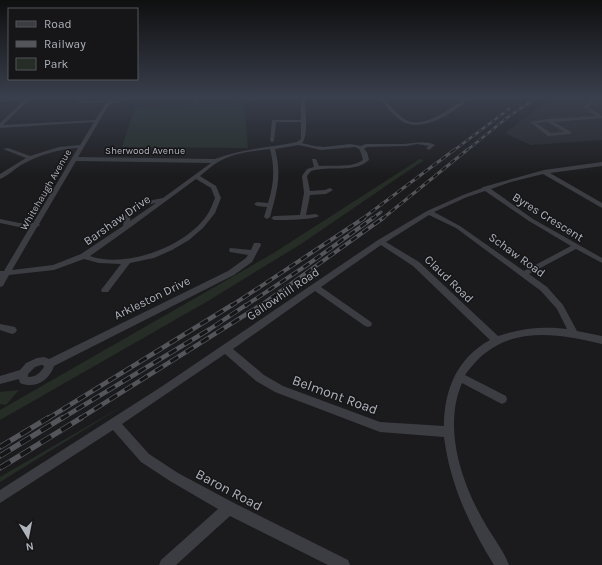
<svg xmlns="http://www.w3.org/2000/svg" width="602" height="565" viewBox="0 0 602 565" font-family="Karla,sans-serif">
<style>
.built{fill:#27272a}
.green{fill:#252d26}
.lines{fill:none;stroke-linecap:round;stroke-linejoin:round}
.street{fill:#3c3d42;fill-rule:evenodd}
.rail-far4-casing{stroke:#53555a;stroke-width:2.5}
.rail-far3-casing{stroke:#53555a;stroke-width:3}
.rail-far2-casing{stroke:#53555a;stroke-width:4}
.rail-far1-casing{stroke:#53555a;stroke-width:4.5}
.rail-casing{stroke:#53555a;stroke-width:5.5}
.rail-far4{stroke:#161618;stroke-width:1.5;stroke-dasharray:4;stroke-linecap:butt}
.rail-far3{stroke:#161618;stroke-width:2;stroke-dasharray:5.5;stroke-linecap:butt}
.rail-far2{stroke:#161618;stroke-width:2.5;stroke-dasharray:7;stroke-linecap:butt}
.rail-far1{stroke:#161618;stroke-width:3;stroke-dasharray:9;stroke-linecap:butt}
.rail{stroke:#161618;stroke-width:4;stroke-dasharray:12;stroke-linecap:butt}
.labels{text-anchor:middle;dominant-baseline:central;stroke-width:3;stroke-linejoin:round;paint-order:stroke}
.far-street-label{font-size:10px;fill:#aeb2bb;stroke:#161618}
.street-label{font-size:12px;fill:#aeb2bb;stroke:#161618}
.near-street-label{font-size:14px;fill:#aeb2bb;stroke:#161618}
</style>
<rect width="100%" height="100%" fill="#1b1b1d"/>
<path class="built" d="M551 98H602V140L531 145 505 133Z"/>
<g class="green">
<path d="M244 102 248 148 122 147 135 107Z"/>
<path d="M420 159 424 160 301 244 208 301 0 420V410L272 254Z"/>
<path d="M19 390 6 405 0 404V392Z"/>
<path d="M126 404 0 482V477Z"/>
</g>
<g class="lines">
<g class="street">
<path d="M31 98 3 125 95 120 104 106 108 102 79 103 78 101H115L133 98 111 104 107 108 78 157 215 159C242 148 270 148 297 142L301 139V122H276L274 141 272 142 270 141 272 120H301V98H305C305 108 309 136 302 143L314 146 324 147 350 144 361 146 366 144C379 144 392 144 404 144 415 143 426 140 435 145L429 150 426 148 429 146 417 144 407 146 367 147 364 149 367 152 369 160C354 174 329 165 311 171L307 176 310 191 325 190 330 188 333 190 326 194 310 195 306 215 316 214 319 216C313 220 283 220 274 220L271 218 274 216 300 215 304 193 302 176 307 169 314 167 312 159H316L319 166C334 165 351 168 363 160L361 153 359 149 355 147 321 150 299 145 275 149C282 175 277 192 270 217L267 219 264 217 267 207 257 206 254 204 257 202 268 203C274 184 275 168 270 149 253 151 233 153 218 162 211 166 206 171 200 176L216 186 221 198 215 213 203 228 189 240 172 250 154 258 130 263 108 292H102L101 290 121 264 99 263 84 259 54 270 9 275 3 286 0 287V271H4L30 227H19L0 223V219L19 223H33L78 148C58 149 39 155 21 165 14 169 8 176 0 179V174L26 158 3 149 8 148 30 156 59 147 80 145 94 122 0 128V123L24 100 0 102V100ZM76 161 211 163 163 198 137 203 126 210 123 226 81 254 53 265 12 270 37 227 40 225 39 224ZM196 179 211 188 215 198C213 203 211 208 209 212 189 246 126 269 90 256L128 229ZM156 203 130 221 131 212 141 206Z"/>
<path d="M194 98H198L196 104 193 103Z"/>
<path d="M248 98H252L255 100 252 101Z"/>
<path d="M379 98H383C390 105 397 115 406 120 423 129 449 110 462 100L460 98H464L467 100C455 112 427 129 409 124 397 121 387 107 379 98Z"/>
<path d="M593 98H597L588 107 602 116V118L554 122 571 132V134L548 136 530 122 548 119 596 116 583 107ZM548 122 564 132 551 133 536 123Z"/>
<path d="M602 162V166L550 173 602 203V208L543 174 511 182 491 189 533 219 602 258V263L576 249 529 274 547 287 563 305 577 331 602 336V344C550 331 499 325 465 375L506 396 507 399 506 402 502 404 498 402 462 383C443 427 461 481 483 520 491 535 503 549 509 565H494C469 525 450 484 444 437L380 432 275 392 256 381 225 354 122 424 149 454 178 473 234 503 348 560 350 565H328L230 516 176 565H159L161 560 218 509 170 481 141 462 113 430 0 503V490L161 387 378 240 427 211 463 195 482 188 483 187 544 170ZM485 191 529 221 571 246 524 271 460 226 434 212 467 197ZM429 215 456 228 541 291 557 309 567 329C543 326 522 328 498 336L419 262 386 242ZM381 245 413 266 490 340C457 358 444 390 444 426L380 422 283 386 264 375 233 349 315 291 365 326 368 327 371 326 372 324 371 322 321 287Z"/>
<path d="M254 243H260L261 245 252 262 234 275 54 366C49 381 35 389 20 383L19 379 0 384V376L20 370 26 363 37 358 44 357 49 359 228 271 246 258 248 255 230 252 229 250 230 248 251 250ZM41 365H43L44 367C40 373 36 377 28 377V374L35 367Z"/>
<path d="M0 324 15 327 17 330 15 333 12 334 0 330Z"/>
</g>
<defs>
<g id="rail-far4">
<path d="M453 151 509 109"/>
<path d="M466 151 508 117 536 98"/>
</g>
<g id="rail-far3">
<path d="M362 219 454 150"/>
<path d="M372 219 381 212"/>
<path d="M382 219 467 150"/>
</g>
<g id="rail-far2">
<path d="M231 306 364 218"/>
<path d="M245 306 307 265 373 218"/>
<path d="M260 306 383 218"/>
</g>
<g id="rail-far1">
<path d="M47 419 232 305"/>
<path d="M61 419 210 329 246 305"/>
<path d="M79 419 261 305"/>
</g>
<g id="rail">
<path d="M0 447 48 418"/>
<path d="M0 456 62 418"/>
<path d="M0 468 81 418"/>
</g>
</defs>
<use href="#rail-far4" class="rail-far4-casing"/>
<use href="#rail-far3" class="rail-far3-casing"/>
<use href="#rail-far2" class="rail-far2-casing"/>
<use href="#rail-far1" class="rail-far1-casing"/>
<use href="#rail" class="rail-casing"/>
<use href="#rail-far4" class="rail-far4"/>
<use href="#rail-far3" class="rail-far3"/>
<use href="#rail-far2" class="rail-far2"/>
<use href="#rail-far1" class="rail-far1"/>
<use href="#rail" class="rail"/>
</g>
<linearGradient id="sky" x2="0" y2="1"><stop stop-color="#0f0f10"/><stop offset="0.55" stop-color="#393f4c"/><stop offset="1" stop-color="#393f4c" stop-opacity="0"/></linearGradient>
<rect width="602" height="177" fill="url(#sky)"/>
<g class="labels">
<g class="far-street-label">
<text x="145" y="151">Sherwood Avenue</text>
<text transform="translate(46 190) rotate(-60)">Whitehaugh Avenue</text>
</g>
<g class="street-label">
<text transform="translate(548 217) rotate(32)">Byres Crescent</text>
<text transform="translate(117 220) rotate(-35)">Barshaw Drive</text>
<text transform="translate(517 255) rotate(36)">Schaw Road</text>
<text transform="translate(449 279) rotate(44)">Claud Road</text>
<text transform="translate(283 294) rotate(-34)">Gallowhill Road</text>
<text transform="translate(152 298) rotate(-26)">Arkleston Drive</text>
</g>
<g class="near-street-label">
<text transform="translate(335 395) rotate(20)">Belmont Road</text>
<text transform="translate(229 490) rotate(28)">Baron Road</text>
</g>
</g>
<rect x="8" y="8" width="130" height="72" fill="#161618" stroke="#535459"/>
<rect x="16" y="21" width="20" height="6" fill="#3c3d42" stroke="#535459"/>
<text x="44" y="28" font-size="12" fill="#aeb2bb">Road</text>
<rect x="16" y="41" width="20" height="6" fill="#53555a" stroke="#535459"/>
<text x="44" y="48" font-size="12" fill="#aeb2bb">Railway</text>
<rect x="16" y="58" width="20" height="12" fill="#252d26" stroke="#535459"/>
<text x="44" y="68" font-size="12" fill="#aeb2bb">Park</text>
<g transform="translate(28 537) rotate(170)" stroke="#161618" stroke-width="3" paint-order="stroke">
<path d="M0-3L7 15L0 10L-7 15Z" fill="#aeb2bb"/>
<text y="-6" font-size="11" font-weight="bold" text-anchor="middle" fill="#aeb2bb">N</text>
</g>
</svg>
